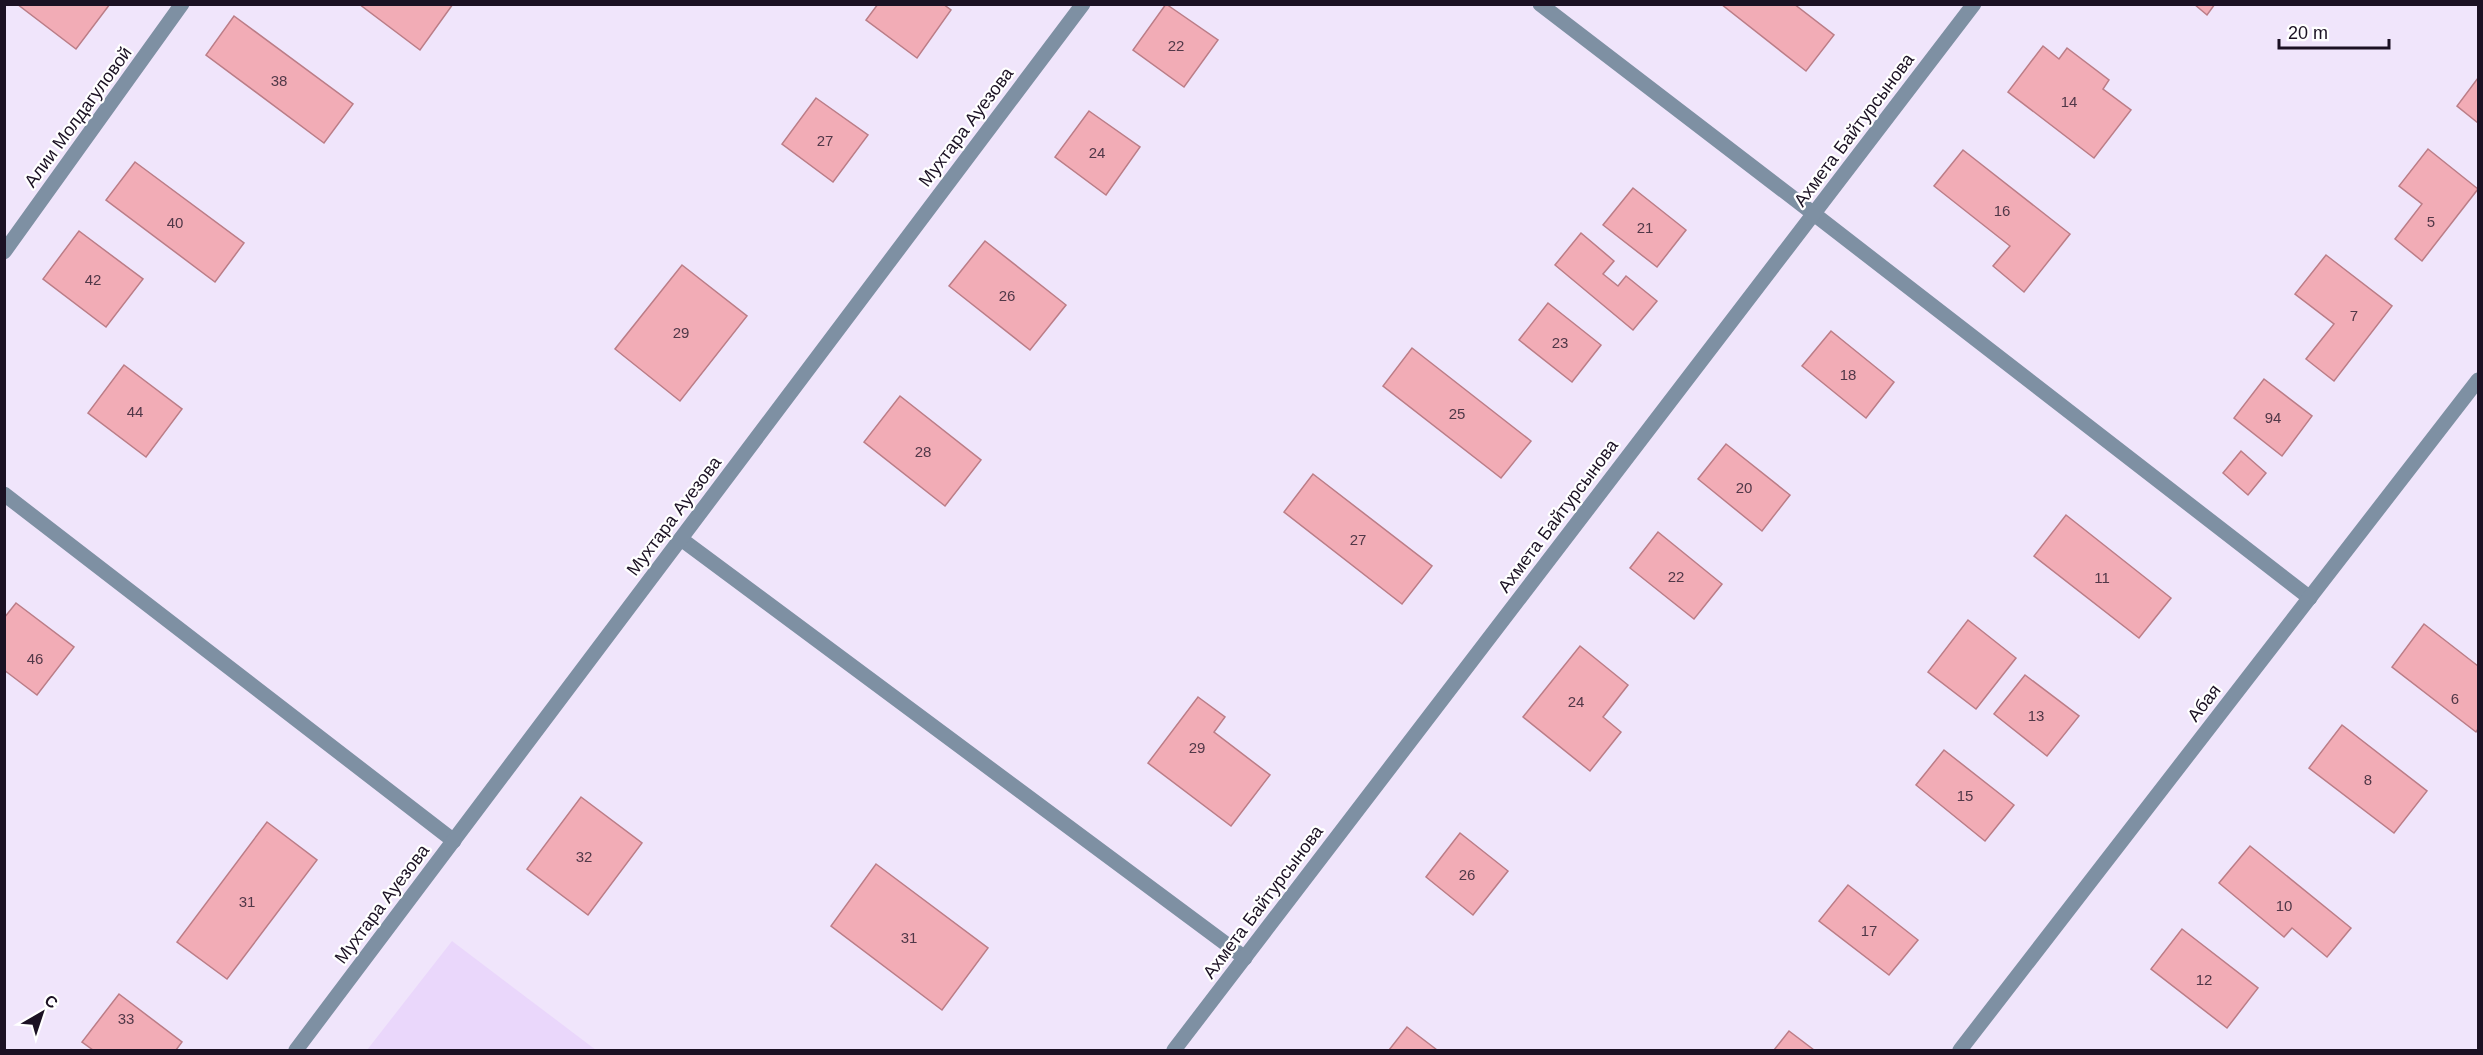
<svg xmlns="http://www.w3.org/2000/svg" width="2483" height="1055" viewBox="0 0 2483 1055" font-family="Helvetica,sans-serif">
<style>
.built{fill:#ead7fb}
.building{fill:#f2acb6;stroke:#bb7d87;stroke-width:1.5}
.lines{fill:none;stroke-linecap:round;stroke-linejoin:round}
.minor{stroke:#7e90a3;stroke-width:15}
.labels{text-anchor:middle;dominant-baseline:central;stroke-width:4.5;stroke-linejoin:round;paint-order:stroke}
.number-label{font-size:15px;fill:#513848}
.street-label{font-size:18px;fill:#1b1123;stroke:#fff}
</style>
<rect width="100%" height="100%" fill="#f0e5fb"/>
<path class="built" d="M452 941 596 1050H367Z"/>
<g class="building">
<path d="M17 4H110L76 49Z"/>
<path d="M359 4H453L420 50Z"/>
<path d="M878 4H943L951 10 917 58 866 20Z"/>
<path d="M1166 4 1218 40 1184 87 1133 50Z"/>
<path d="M1721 4H1794L1834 35 1806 71Z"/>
<path d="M2194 4H2215L2207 15Z"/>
<path d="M234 16 353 104 324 143 206 55Z"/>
<path d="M2043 46 2059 59 2067 48 2109 80 2103 89 2131 110 2094 158 2008 92Z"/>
<path d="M2478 78V123L2457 106Z"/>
<path d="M816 98 868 135 833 182 782 144Z"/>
<path d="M1089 111 1140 147 1106 195 1055 157Z"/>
<path d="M2428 149 2478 189 2422 261 2395 239 2422 204 2399 186Z"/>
<path d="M1963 150 2070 234 2024 292 1993 266 2010 246 1934 186Z"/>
<path d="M135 162 244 243 215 282 106 200Z"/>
<path d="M1633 188 1686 230 1657 267 1603 225Z"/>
<path d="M79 231 143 279 106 327 43 279Z"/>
<path d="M1581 233 1614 261 1603 274 1618 286 1626 276 1657 301 1633 330 1555 265Z"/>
<path d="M985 241 1066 305 1030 350 949 286Z"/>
<path d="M2326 255 2392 306 2334 381 2306 359 2334 324 2295 294Z"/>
<path d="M682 265 747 316 680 401 615 349Z"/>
<path d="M1548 303 1601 345 1572 382 1519 340Z"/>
<path d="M1831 331 1894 382 1866 418 1802 366Z"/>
<path d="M1412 348 1531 441 1501 478 1383 386Z"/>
<path d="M124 365 182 409 146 457 88 413Z"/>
<path d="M2264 379 2312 416 2282 456 2234 418Z"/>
<path d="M900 396 981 460 945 506 864 442Z"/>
<path d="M1726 444 1790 495 1762 531 1698 479Z"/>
<path d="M2241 451 2266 473 2248 495 2223 473Z"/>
<path d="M1313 474 1432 566 1402 604 1284 512Z"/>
<path d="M2066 515 2171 598 2139 638 2034 556Z"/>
<path d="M1658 532 1722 584 1694 619 1630 568Z"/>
<path d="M16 603 74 647 37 695 4 670V618Z"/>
<path d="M1968 620 2016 658 1976 709 1928 672Z"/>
<path d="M2424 624 2478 666V729L2476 732 2392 667Z"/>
<path d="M1580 646 1628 685 1603 717 1621 732 1590 771 1523 717Z"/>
<path d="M2025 675 2079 716 2047 756 1994 714Z"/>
<path d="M1198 697 1225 717 1214 732 1270 775 1231 826 1148 763Z"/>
<path d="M2342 725 2427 791 2394 833 2309 768Z"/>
<path d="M1944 750 2014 805 1985 841 1916 785Z"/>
<path d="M581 797 642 843 588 915 527 869Z"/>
<path d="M267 822 317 860 227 979 177 942Z"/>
<path d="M1460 833 1508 871 1473 915 1426 877Z"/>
<path d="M2250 846 2351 928 2327 957 2292 928 2284 937 2219 883Z"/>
<path d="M876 864 988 948 942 1010 831 926Z"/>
<path d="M1848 885 1918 940 1889 975 1819 921Z"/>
<path d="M2182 929 2258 988 2227 1028 2151 969Z"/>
<path d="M119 994 182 1042 176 1050H93L82 1042Z"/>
<path d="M1407 1027 1437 1050H1389Z"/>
<path d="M1789 1031 1814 1050H1774Z"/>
</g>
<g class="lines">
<g class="minor">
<path d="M1540 4 1814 214 2310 598"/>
<path d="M4 252 182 4"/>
<path d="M4 494 454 841"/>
<path d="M681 539 1245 958"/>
<path d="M296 1050 1083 4"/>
<path d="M1174 1050 1974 4"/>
<path d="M1960 1050 2478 380"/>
</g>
</g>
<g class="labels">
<g class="number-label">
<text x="1176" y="45">22</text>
<text x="279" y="80">38</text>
<text x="2069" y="101">14</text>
<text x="825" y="140">27</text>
<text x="1097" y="152">24</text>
<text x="2002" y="210">16</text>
<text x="2431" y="221">5</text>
<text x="175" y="222">40</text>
<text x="1645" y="227">21</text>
<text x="93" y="279">42</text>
<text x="1007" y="295">26</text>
<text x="2354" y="315">7</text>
<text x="681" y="332">29</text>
<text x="1560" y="342">23</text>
<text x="1848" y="374">18</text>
<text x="135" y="411">44</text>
<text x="1457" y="413">25</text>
<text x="2273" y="417">94</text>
<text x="923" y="451">28</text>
<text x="1744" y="487">20</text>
<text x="1358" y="539">27</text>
<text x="1676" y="576">22</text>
<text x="2102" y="577">11</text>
<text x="35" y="658">46</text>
<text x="2455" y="698">6</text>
<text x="1576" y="701">24</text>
<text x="2036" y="715">13</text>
<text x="1197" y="747">29</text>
<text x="2368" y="779">8</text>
<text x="1965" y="795">15</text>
<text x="584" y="856">32</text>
<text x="1467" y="874">26</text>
<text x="247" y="901">31</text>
<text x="2284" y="905">10</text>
<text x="1869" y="930">17</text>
<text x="909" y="937">31</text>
<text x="2204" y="979">12</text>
<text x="126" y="1018">33</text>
</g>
<g class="street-label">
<text transform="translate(78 117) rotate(-54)">Алии Молдагуловой</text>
<text transform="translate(966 127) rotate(-53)">Мухтара Ауезова</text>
<text transform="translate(1854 130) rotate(-53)">Ахмета Байтурсынова</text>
<text transform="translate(674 516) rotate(-53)">Мухтара Ауезова</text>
<text transform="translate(1558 516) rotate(-53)">Ахмета Байтурсынова</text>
<text transform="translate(2204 703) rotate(-52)">Абая</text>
<text transform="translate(1263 902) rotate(-53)">Ахмета Байтурсынова</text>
<text transform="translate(382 904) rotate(-53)">Мухтара Ауезова</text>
</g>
</g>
<rect width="2483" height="1055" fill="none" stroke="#1b1123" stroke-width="12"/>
<g transform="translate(42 1013) rotate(39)" stroke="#ffffff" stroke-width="4.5" paint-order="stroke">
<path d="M0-4.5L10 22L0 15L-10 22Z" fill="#1b1123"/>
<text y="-9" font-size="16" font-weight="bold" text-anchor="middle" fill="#1b1123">С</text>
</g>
<path d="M2279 39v9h110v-9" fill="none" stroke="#1b1123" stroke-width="3"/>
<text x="2288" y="39" font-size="18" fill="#1b1123" stroke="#ffffff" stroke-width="4.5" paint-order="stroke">20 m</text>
</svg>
